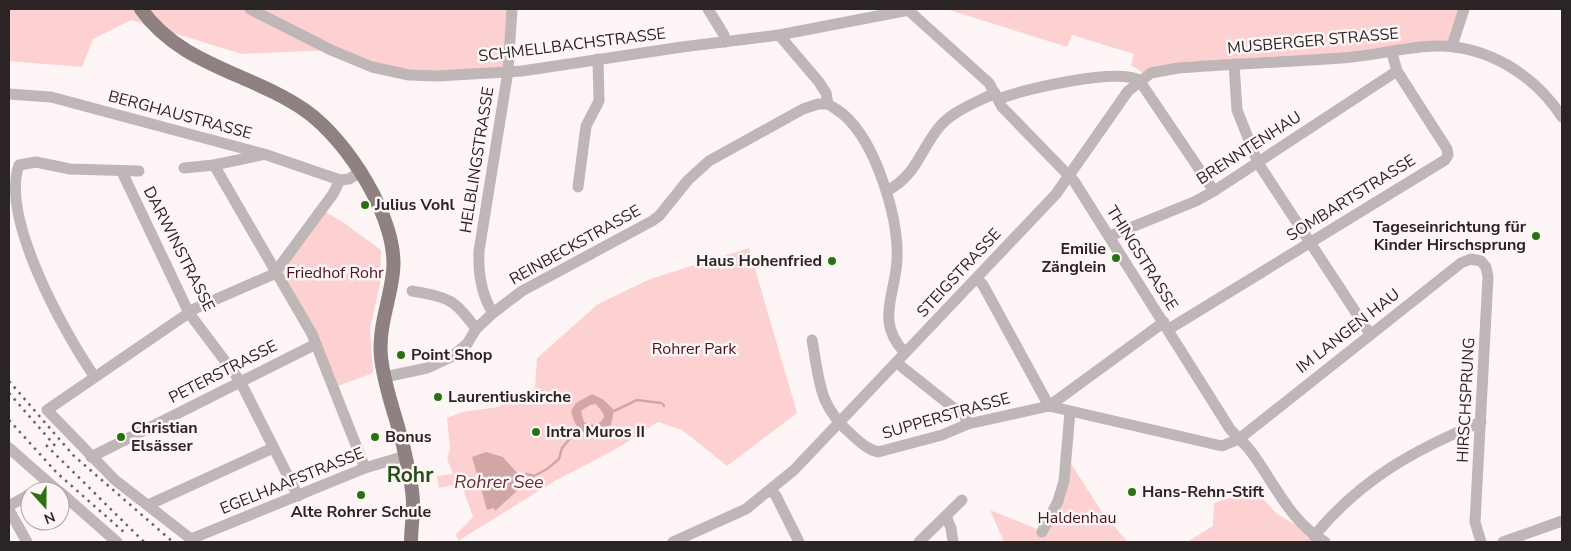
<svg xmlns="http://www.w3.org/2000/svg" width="1571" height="551" viewBox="0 0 1571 551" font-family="'Nunito Sans',sans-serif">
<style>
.green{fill:#fdd1d2}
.water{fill:#d1a6a7;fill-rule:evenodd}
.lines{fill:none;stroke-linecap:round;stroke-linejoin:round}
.stream{stroke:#d1a6a7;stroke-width:2.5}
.minor{stroke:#bfb7b7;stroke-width:11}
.major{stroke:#8f8181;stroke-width:14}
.rail{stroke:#6a6363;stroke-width:2.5;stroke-dasharray:2.5 5;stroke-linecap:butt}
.poi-dot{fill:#2b7111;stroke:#fef6f6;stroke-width:2}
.labels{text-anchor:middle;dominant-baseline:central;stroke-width:5;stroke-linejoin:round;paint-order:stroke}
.street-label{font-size:16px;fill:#2b2425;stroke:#fef6f6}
.poi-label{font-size:16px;font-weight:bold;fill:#2b2425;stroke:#fef6f6;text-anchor:start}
.park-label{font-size:16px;fill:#49141b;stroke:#fef6f6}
.water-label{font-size:18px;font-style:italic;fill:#652e32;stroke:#fef6f6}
.district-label{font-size:21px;font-weight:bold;fill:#234f16;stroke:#fef6f6}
</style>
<rect width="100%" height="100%" fill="#fef6f6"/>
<g class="green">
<path d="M9 9H507L508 71 409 75 331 50 242 54 131 20 93 39 82 67 9 61Z"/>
<path d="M946 9H1464L1450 42 1391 50 1143 73 1131 65 1134 54 1072 35 1067 47Z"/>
<path d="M324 211 344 223 381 250 380 283 370 329 373 373 338 386 316 332 282 270Z"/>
<path d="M749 248 797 413 727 466 682 430 658 422 616 449 553 482 458 541 456 534 473 517 461 483 439 488 437 476 453 474 447 459 450 449 447 418 462 412 498 407 535 388 537 358 598 304 650 279Z"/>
<path d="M1066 456 1104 515 1128 542H1004L990 510 1042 531 1058 501Z"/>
<path d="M1255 490 1277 514 1325 542H1187L1213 526 1214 503Z"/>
</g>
<g class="water">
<path d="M592 394 604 400 614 410 611 425 588 435C577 429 574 423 571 411L576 403ZM596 404 603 413 604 417C600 426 591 426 584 422L581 411 590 405Z"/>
<path d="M486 452 503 457 519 475 518 490 495 511 494 508 487 510 472 457Z"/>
</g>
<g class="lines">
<g class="stream">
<path d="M663 404 664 406"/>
<path d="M614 411 637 400 661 403"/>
<path d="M519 475 525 477 526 474 534 476 547 469 559 459 562 448 578 429"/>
</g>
<g class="minor">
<path d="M250 9 331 50 372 67 409 75 438 76 522 71 682 47 779 35 909 10"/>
<path d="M708 9 724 35 725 42"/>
<path d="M907 9 989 83 1002 107 1074 181 1230 429C1236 436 1243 442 1249 449 1274 481 1288 520 1325 542"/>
<path d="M779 35 819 82 826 93 828 104C834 108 840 111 844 115 876 143 899 218 897 260 895 297 875 321 905 353"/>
<path d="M1452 46 1464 9"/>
<path d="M1234 64 1237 110 1258 163 1370 334"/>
<path d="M1139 80 1214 191"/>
<path d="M9 94 51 97 264 154 340 180"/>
<path d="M998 99C1026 89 1114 68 1139 80"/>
<path d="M214 165 312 334 365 468"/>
<path d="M184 168 214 165 261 155"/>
<path d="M122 172 189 313 240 381 298 496"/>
<path d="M340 180 333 194 274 274 196 308 47 410 115 480 191 539 365 468 405 456"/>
<path d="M340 180 349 179 360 172"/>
<path d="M578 187 586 126 599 101 598 59"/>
<path d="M887 191C918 174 920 149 941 125 955 110 977 102 995 93"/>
<path d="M1110 236 1196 201 1214 191 1397 71"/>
<path d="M977 279 983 285 1049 406 1164 322"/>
<path d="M412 291C449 298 454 298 476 329"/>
<path d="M493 313C481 294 478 274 479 251L508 71 512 9"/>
<path d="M1169 329 1445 160 1448 155 1447 149 1397 71 1392 53"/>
<path d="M812 340C820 383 818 405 852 435 861 443 867 449 878 452L942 435 968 424 1049 406 1222 446 1239 439 1461 263 1471 259 1481 261 1486 267 1488 277 1475 522 1481 542"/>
<path d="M897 363 965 417 968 424"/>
<path d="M94 376C64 332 0 218 19 165L36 162 70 169 139 171"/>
<path d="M385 377 427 368 451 357 467 344 476 329 493 313 522 291 652 221 659 216 688 180 709 161 803 109 818 104H828"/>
<path d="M9 448 58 491"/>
<path d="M91 457 316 344"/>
<path d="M771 490 776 496 799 542"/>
<path d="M60 492 117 542"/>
<path d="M148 505 273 448"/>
<path d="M9 506 30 494"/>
<path d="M9 510 27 542"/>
<path d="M946 516 951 528 953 542"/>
<path d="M1042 532 1058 501 1064 481 1070 412"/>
<path d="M1314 536C1361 479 1414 450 1481 422"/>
<path d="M673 542 746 509 794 470 1056 194 1128 91 1151 73 1178 68C1232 64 1287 62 1341 58 1373 56 1404 47 1435 46 1487 45 1535 75 1562 117"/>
<path d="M919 542 962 500"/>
<path d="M1503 542 1562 521"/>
</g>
<path class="major" d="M141 9C181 66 252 73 306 111 347 140 399 220 393 272 390 301 378 327 381 357 384 387 396 416 403 445 407 464 413 485 413 504 413 517 411 530 411 542"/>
<g class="rail">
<path d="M9 381 73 455 173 542"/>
<path d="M9 393 57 448"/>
<path d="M9 420 57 473 125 533"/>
<path d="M46 445 144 542"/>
</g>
</g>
<g class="poi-dot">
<circle cx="365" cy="205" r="5"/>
<circle cx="1536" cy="236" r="5"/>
<circle cx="1116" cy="258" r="5"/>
<circle cx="832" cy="261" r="5"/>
<circle cx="401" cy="355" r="5"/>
<circle cx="438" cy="397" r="5"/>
<circle cx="536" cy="432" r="5"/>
<circle cx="121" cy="437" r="5"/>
<circle cx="375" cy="437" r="5"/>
<circle cx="1132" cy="492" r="5"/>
<circle cx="361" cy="495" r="5"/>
</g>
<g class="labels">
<g class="street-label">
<text transform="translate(1313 41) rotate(-5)">MUSBERGER STRASSE</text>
<text transform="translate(572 45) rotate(-7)">SCHMELLBACHSTRASSE</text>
<text transform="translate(180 115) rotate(15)">BERGHAUSTRASSE</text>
<text transform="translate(1249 148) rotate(-33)">BRENNTENHAU</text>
<text transform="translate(477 160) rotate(-81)">HELBLINGSTRASSE</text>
<text transform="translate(1351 198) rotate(-32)">SOMBARTSTRASSE</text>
<text transform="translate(575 245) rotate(-29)">REINBECKSTRASSE</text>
<text transform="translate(179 249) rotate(63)">DARWINSTRASSE</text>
<text transform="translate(1142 258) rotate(58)">THINGSTRASSE</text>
<text transform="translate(959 273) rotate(-47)">STEIGSTRASSE</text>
<text transform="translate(1348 331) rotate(-38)">IM LANGEN HAU</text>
<text transform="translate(223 372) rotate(-27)">PETERSTRASSE</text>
<text transform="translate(1466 400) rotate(-87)">HIRSCHSPRUNG</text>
<text transform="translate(946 416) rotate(-16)">SUPPERSTRASSE</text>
<text transform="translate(292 481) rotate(-22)">EGELHAAFSTRASSE</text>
</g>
<g class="poi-label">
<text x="375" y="205">Julius Vohl</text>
<text x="1526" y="227" text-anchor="end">Tageseinrichtung für<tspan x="1526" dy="18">Kinder Hirschsprung</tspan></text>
<text x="1106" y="249" text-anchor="end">Emilie<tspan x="1106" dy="18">Zänglein</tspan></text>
<text x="822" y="261" text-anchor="end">Haus Hohenfried</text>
<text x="411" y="355">Point Shop</text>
<text x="448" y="397">Laurentiuskirche</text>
<text x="131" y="428">Christian<tspan x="131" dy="18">Elsässer</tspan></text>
<text x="546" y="432">Intra Muros II</text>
<text x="385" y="437">Bonus</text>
<text x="1142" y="492">Hans-Rehn-Stift</text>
<text x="361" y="512" text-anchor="middle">Alte Rohrer Schule</text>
</g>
<g class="park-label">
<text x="335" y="273">Friedhof Rohr</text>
<text x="694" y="349">Rohrer Park</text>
<text x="1077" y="518">Haldenhau</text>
</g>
<g class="water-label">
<text x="499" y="482">Rohrer See</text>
</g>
<g class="district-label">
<text x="410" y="475">Rohr</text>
</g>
</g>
<rect width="1571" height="551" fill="none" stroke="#2b2425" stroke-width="20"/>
<g transform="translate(45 506) rotate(159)"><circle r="24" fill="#fef6f6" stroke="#aaa2a2"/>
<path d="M0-4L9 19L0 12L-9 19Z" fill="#2b7111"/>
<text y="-8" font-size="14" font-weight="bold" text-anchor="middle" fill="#2b2425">N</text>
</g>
</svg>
